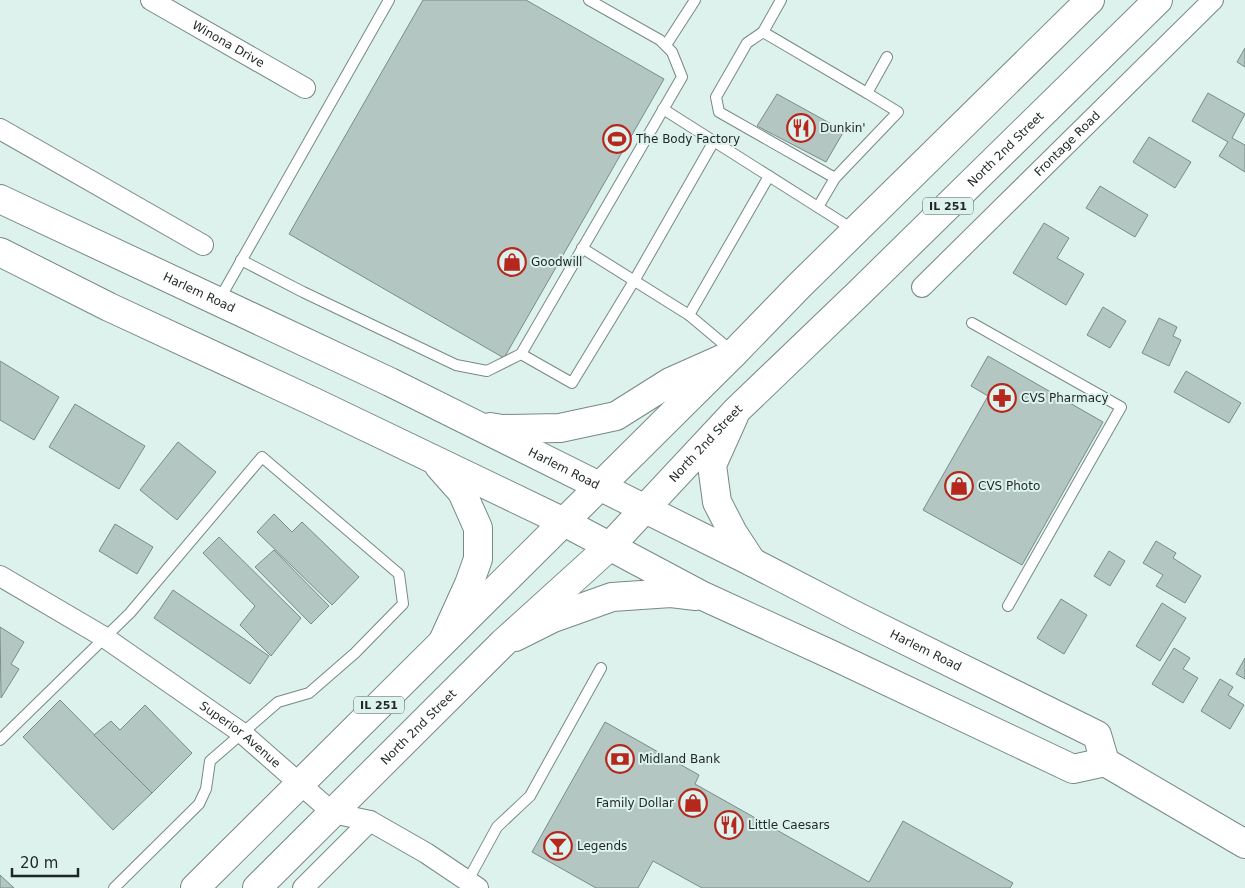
<svg xmlns="http://www.w3.org/2000/svg" width="1245" height="888" viewBox="0 0 1245 888" font-family="'DejaVu Sans',sans-serif">
<style>
.building{fill:#b3c6c1;stroke:#7a8c88}
.lines{fill:none;stroke-linecap:round;stroke-linejoin:round}
.lane-casing{stroke:#778985;stroke-width:12}
.street-casing{stroke:#778985;stroke-width:22}
.secondary-casing{stroke:#778985;stroke-width:30}
.primary-casing{stroke:#778985;stroke-width:30}
.lane{stroke:#fff;stroke-width:10}
.street{stroke:#fff;stroke-width:20}
.secondary{stroke:#fff;stroke-width:28}
.primary{stroke:#fff;stroke-width:28}
.labels{text-anchor:middle;dominant-baseline:central;stroke-width:4;stroke-linejoin:round;paint-order:stroke}
.shield{fill:#ddf2ed;stroke:#586360;stroke-width:1}
.shield-label{font-size:11px;font-weight:bold;fill:#1f2624}
.street-label{font-size:12px;fill:#1f2624;stroke:#ddf2ed}
.poi-label{font-size:12px;fill:#1f2624;stroke:#ddf2ed;text-anchor:start}
</style>
<rect width="100%" height="100%" fill="#ddf2ed"/>
<g class="building">
<path d="M423 0H526L664 79 504 358 289 234Z"/>
<path d="M1245 48V67L1237 62Z"/>
<path d="M1208 93 1245 114 1232 138 1245 145V172L1219 156 1228 142 1192 121Z"/>
<path d="M777 94 844 131 826 162 757 126Z"/>
<path d="M1149 137 1191 162 1175 188 1133 162Z"/>
<path d="M1100 186 1148 215 1135 237 1086 208Z"/>
<path d="M1044 223 1069 238 1057 258 1084 274 1066 305 1013 273Z"/>
<path d="M1103 307 1126 321 1110 348 1087 335Z"/>
<path d="M1159 318 1177 327 1173 336 1181 340 1169 366 1142 353Z"/>
<path d="M988 356 1103 422 1022 565 923 510 988 396 971 386Z"/>
<path d="M0 361 59 397 34 440 0 420Z"/>
<path d="M1186 371 1241 403 1229 423 1174 392Z"/>
<path d="M75 404 145 446 119 489 49 447Z"/>
<path d="M178 442 216 472 177 520 140 490Z"/>
<path d="M274 514 292 532 302 522 359 577 332 605 257 532Z"/>
<path d="M115 524 153 547 137 574 99 551Z"/>
<path d="M219 537 301 618 271 656 240 625 255 606 203 553Z"/>
<path d="M1156 541 1176 553 1173 558 1201 576 1185 603 1156 586 1163 575 1143 563Z"/>
<path d="M274 550 329 606 311 624 255 567Z"/>
<path d="M1109 551 1125 561 1110 586 1094 576Z"/>
<path d="M173 590 269 656 250 684 154 618Z"/>
<path d="M1061 599 1087 615 1064 654 1037 638Z"/>
<path d="M1162 603 1186 618 1160 661 1136 646Z"/>
<path d="M0 627 24 642 11 664 19 669 1 698Z"/>
<path d="M1174 648 1190 658 1183 669 1198 678 1183 703 1152 684Z"/>
<path d="M1245 658V679L1236 674Z"/>
<path d="M1220 679 1233 687 1228 695 1244 705 1230 729 1201 711Z"/>
<path d="M60 700 152 793 113 830 23 737Z"/>
<path d="M145 705 192 753 152 793 94 735 111 721 120 730Z"/>
<path d="M605 722 699 775 695 784 869 882 903 821 1013 883 1010 888H702L653 861 638 888H596L532 852Z"/>
<path d="M0 875 14 888H0Z"/>
</g>
<g class="lines">
<defs>
<g id="lane">
<path d="M781 0 763 32 867 93 887 57"/>
<path d="M763 32 747 43 716 97 719 112 835 178"/>
<path d="M666 45 695 0"/>
<path d="M663 109 854 230"/>
<path d="M818 207 835 178 898 112 867 93"/>
<path d="M582 248 689 315 733 352"/>
<path d="M241 260 303 292 456 365 487 371 521 354 682 77 672 52 660 40 589 0"/>
<path d="M219 300 389 0"/>
<path d="M689 315 769 176"/>
<path d="M972 323 1121 407 1008 606"/>
<path d="M521 354 572 383 634 281 714 141"/>
<path d="M0 740 130 613 262 457 399 574 403 604 355 653 309 693 278 702 210 761 206 789 199 804 114 888"/>
<path d="M467 882 497 827 530 796 601 668"/>
</g>
<g id="street">
<path id="s1" d="M151 0 305 88"/>
<path d="M0 129 203 245"/>
<path id="s2" d="M922 287 1213 0"/>
<path id="s3" d="M0 576 104 637 242 733 333 813 370 821 426 853 478 888"/>
<path d="M303 888 370 821"/>
</g>
<g id="secondary">
<path id="s4" d="M0 199 390 382 752 562 856 616 1097 735 1105 762"/>
<path d="M0 252 109 307 314 402 564 522 703 596 832 655 1073 769 1105 762 1245 844"/>
<path d="M734 416 712 465 717 502 733 533 752 562"/>
<path d="M490 427 502 429 560 428 616 416 670 382 733 354"/>
<path d="M439 466 462 492 478 528V559L469 584 444 639"/>
<path d="M515 637 553 618 612 597 671 593 696 596"/>
</g>
<g id="primary">
<path d="M195 888 734 353 799 286 1090 0"/>
<path id="s5" d="M257 888 504 642 610 546 737 410 859 293 1158 0"/>
</g>
</defs>
<use href="#lane" class="lane-casing"/>
<use href="#street" class="street-casing"/>
<use href="#secondary" class="secondary-casing"/>
<use href="#primary" class="primary-casing"/>
<use href="#lane" class="lane"/>
<use href="#street" class="street"/>
<use href="#secondary" class="secondary"/>
<use href="#primary" class="primary"/>
</g>
<defs>
<symbol id="restaurant-ring" viewBox="-11 -11 22 22"><circle r="9.5" fill="#ddf2ed" stroke="#b6271e" stroke-width="1.5"/><path d="M-5-6h1v4h1v-4h1v4h1v-4h1v5L-1.5 .5V6h-2V.5L-5-1ZM5-6V6H3V1.5H1.5Q1.5-4 5-6Z" fill="#b6271e"/></symbol>
<symbol id="stadium-ring" viewBox="-11 -11 22 22"><circle r="9.5" fill="#ddf2ed" stroke="#b6271e" stroke-width="1.5"/><path d="M0-5a6.5 5 0 1 0 0 10a6.5 5 0 1 0 0-10ZM-3.5-1.8h7v3.6h-7Z" fill="#b6271e"/></symbol>
<symbol id="shop-ring" viewBox="-11 -11 22 22"><circle r="9.5" fill="#ddf2ed" stroke="#b6271e" stroke-width="1.5"/><path d="M-5-2.5h2.3a2.7 3.5 0 0 1 5.4 0H5L5.5 6h-11ZM-1.5-2.5h3a1.5 2.3 0 0 0-3 0Z" fill="#b6271e"/></symbol>
<symbol id="pharmacy-ring" viewBox="-11 -11 22 22"><circle r="9.5" fill="#ddf2ed" stroke="#b6271e" stroke-width="1.5"/><path d="M-2-6h4v4h4v4h-4v4h-4v-4h-4v-4h4Z" fill="#b6271e"/></symbol>
<symbol id="bank-ring" viewBox="-11 -11 22 22"><circle r="9.5" fill="#ddf2ed" stroke="#b6271e" stroke-width="1.5"/><path d="M-6-4H6V4H-6ZM0-2.3a2.3 2.3 0 1 0 0 4.6a2.3 2.3 0 1 0 0-4.6Z" fill="#b6271e"/></symbol>
<symbol id="bar-ring" viewBox="-11 -11 22 22"><circle r="9.5" fill="#ddf2ed" stroke="#b6271e" stroke-width="1.5"/><path d="M-6-5H6L.8 .8V4.5H3.5V6h-7V4.5H-.8V.8Z" fill="#b6271e"/></symbol>
</defs>
<g fill-rule="evenodd">
<use href="#restaurant-ring" x="785" y="112" width="32" height="32"/>
<use href="#stadium-ring" x="601" y="123" width="32" height="32"/>
<use href="#shop-ring" x="496" y="246" width="32" height="32"/>
<use href="#pharmacy-ring" x="986" y="382" width="32" height="32"/>
<use href="#shop-ring" x="943" y="470" width="32" height="32"/>
<use href="#bank-ring" x="604" y="743" width="32" height="32"/>
<use href="#shop-ring" x="677" y="787" width="32" height="32"/>
<use href="#restaurant-ring" x="713" y="809" width="32" height="32"/>
<use href="#bar-ring" x="542" y="830" width="32" height="32"/>
</g>
<g class="labels">
<g class="shield">
<rect x="923" y="197.5" width="50" height="17" rx="4"/>
<rect x="354" y="696.5" width="50" height="17" rx="4"/>
</g>
<g class="shield-label">
<text x="948" y="206">IL 251</text>
<text x="379" y="705">IL 251</text>
</g>
<g class="street-label">
<text stroke="none"><textPath href="#s1" startOffset="89">Winona Drive</textPath></text>
<text stroke="none"><textPath href="#s2" startOffset="204">Frontage Road</textPath></text>
<text stroke="none"><textPath href="#s5" startOffset="1052">North 2nd Street</textPath></text>
<text stroke="none"><textPath href="#s4" startOffset="220">Harlem Road</textPath></text>
<text stroke="none"><textPath href="#s5" startOffset="632">North 2nd Street</textPath></text>
<text stroke="none"><textPath href="#s4" startOffset="625">Harlem Road</textPath></text>
<text stroke="none"><textPath href="#s4" startOffset="1030">Harlem Road</textPath></text>
<text stroke="none"><textPath href="#s5" startOffset="228">North 2nd Street</textPath></text>
<text stroke="none"><textPath href="#s3" startOffset="288">Superior Avenue</textPath></text>
</g>
<g class="poi-label">
<text x="820" y="128">Dunkin'</text>
<text x="636" y="139">The Body Factory</text>
<text x="531" y="262">Goodwill</text>
<text x="1021" y="398">CVS Pharmacy</text>
<text x="978" y="486">CVS Photo</text>
<text x="639" y="759">Midland Bank</text>
<text x="674" y="803" text-anchor="end">Family Dollar</text>
<text x="748" y="825">Little Caesars</text>
<text x="577" y="846">Legends</text>
</g>
</g>
<path d="M12 868v8h66v-8" fill="none" stroke="#1f2624" stroke-width="2.5"/>
<text x="20" y="868" font-size="15" fill="#1f2624" stroke="#ddf2ed" stroke-width="4" paint-order="stroke">20 m</text>
</svg>
